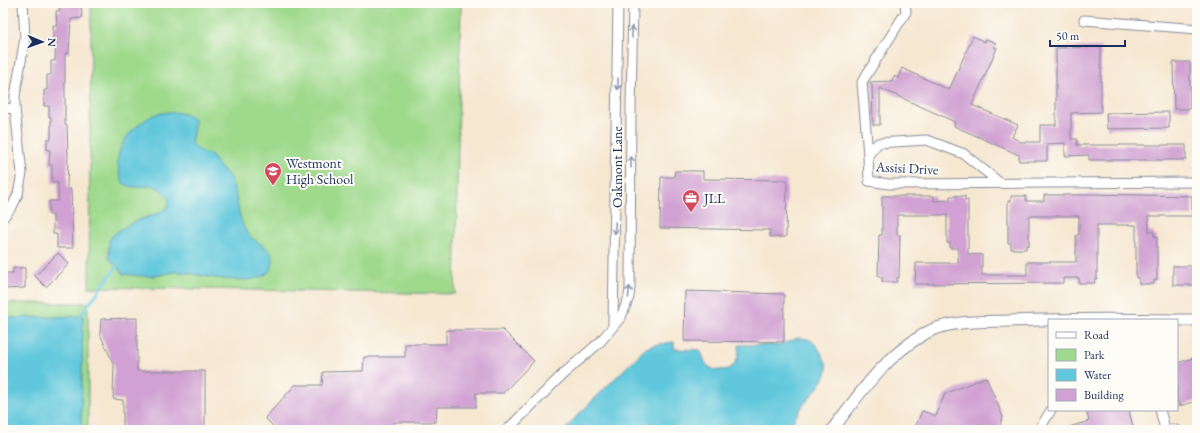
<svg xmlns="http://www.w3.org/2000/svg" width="1200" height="433" viewBox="0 0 1200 433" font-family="'EB Garamond',serif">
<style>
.green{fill:#9fd98c;stroke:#5d8475}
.water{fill:#60c7dc;stroke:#3e7b9d}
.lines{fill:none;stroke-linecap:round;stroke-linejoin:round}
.stream{stroke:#60c7dc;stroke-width:3}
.building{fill:#d0a1d2}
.minor-casing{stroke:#888b98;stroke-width:11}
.tertiary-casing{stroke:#888b98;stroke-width:13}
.minor{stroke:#fff;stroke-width:9}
.tertiary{stroke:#fff;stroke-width:11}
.oneway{stroke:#8d97ae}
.labels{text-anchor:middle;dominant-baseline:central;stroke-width:4;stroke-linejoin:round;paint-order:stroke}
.poi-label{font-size:14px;fill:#1b2f5e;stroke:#fdfcf7;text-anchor:start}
.street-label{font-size:14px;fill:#1b2f5e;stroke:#fdfcf7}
</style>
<rect width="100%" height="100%" fill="#fdfcf7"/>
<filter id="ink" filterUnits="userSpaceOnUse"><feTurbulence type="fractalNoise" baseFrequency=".025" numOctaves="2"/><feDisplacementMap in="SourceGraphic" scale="8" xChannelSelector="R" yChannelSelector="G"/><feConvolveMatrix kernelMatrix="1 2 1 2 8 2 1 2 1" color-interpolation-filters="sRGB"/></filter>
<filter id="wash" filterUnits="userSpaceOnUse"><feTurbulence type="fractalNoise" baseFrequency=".012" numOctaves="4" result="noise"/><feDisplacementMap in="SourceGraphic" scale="16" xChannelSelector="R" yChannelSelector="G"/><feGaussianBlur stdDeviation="0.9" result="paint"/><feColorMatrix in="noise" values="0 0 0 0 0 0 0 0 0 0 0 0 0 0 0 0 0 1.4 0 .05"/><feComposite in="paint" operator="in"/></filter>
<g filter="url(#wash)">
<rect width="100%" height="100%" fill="#f6e7d1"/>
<g class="green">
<path d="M91 3H461L455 294 89 287Z"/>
<rect x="3" y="303" width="85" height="127"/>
</g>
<g class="water">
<path d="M170 112C179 113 188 113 195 121L191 143C197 150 202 153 211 155 213 158 215 162 218 165 222 170 227 172 230 178 239 195 236 217 247 233 254 243 274 247 273 262 270 294 199 274 181 272 172 271 162 275 154 276 144 277 133 275 123 274L117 266 109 259V242L112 236 121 229 136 221 159 213 168 207 169 199C152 174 142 195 123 183 120 176 118 169 118 162 118 141 137 123 154 115 159 113 165 113 170 112Z"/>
<path d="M83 316 81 430H3V323L5 318Z"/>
<path d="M798 338C810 338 814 341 820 351 823 357 828 363 827 371 825 382 809 397 802 407 797 414 793 423 787 430H565L575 418 646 348 654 345 674 342V349L700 350C704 356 703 364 711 368 714 370 718 370 721 370 736 370 739 357 739 345H779Z"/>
</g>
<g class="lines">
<path class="stream" d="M78 319 117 266"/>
</g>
<g id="blocks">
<g class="building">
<path d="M59 3H81L82 18 71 19 69 53H65V125H67L68 156 67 189H71L73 248H57V234H53V215H49V201H58V183H52V165H49L50 150H47V139H51V117H49V106H44V90H47V75H51V61H55L56 38H53V25L57 26 56 11H60Z"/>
<path d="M973 36 985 42 986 39 996 43 994 47 997 48 972 105 1018 125 1012 137 1021 142H1040V125H1056V48L1101 47V112L1071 113V139H1077V145H1186V160H1089V155L1065 156V143L1047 144V161H1019V155L954 126 955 122 880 88V125H873L872 85 868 83 869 82 892 81 894 76 898 78 902 68 949 90Z"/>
<path d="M1173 62H1190V109H1174Z"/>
<path d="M1169 112V128L1107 129 1106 113Z"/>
<path d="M675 171H703V179L787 180 786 237H770V230L660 228 661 177H674Z"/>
<path d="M1087 194 1192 196V216H1148L1149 231 1154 232V236H1157V280H1154V284H1139V278H1136V225H1097V279H1094L1095 283H1079V278H1063V283L915 284 916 263H958V248H950V243H947V215H897V235H900L899 278H897V282H882V277H878L879 235H882V196H934V201L950 200V196H965V200H968V254L982 255V275H1027V262H1076V235H1079V216H1029V245H1026V249H1011V243H1008V201H1011V196H1026V201H1044V195H1087Z"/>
<path d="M58 253 69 264 46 287 35 276Z"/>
<rect x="1173" y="266" width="24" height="19"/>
<path d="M13 268H25V288L3 289V273H13Z"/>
<path d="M685 291 784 294V342L684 341Z"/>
<path d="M137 318V371H205V430H123V400L113 399 114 365 100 334 101 319Z"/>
<path d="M446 330H503L534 361 503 393H476V407H437L436 422H394V430H277L265 418 295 385H322L323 372 363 371 364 357H405V344H446Z"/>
<path d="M1197 357V401L1179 406 1177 400V363Z"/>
<path d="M986 377 1003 417 998 430H914L922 411 936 416 945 394Z"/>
<path d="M1086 410H1129L1133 427 1121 430H1066V428L1089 421Z"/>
</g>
</g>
</g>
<g filter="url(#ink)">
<use href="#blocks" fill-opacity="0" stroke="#888b98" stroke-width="1"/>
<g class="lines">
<defs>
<g id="minor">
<path d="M1084 20 1197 29"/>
<path d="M3 108 15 109"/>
<path d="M868 155 862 82 906 12 905 3"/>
<path d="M1000 183 964 154 927 140 878 143 868 155 869 181 889 184 1197 182"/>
<path d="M3 218 13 205 18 194 22 173 15 109V96L25 38 23 3"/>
<path d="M613 326 618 3"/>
<path d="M1160 410 1165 429"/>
<path d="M507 430 562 375 600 342 621 317 629 297 630 288 631 107 633 3"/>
<path d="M1039 430 1051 410"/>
<path d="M1163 430 1173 429 1176 430"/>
</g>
<g id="tertiary">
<path d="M1177 320H1197"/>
<path d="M832 430C860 393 885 356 926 333 949 320 984 322 1009 321 1064 319 1118 319 1173 320"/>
</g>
</defs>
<use href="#minor" class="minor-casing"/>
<use href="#tertiary" class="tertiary-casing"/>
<use href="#minor" class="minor"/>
<use href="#tertiary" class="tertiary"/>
</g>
<defs><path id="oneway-shaft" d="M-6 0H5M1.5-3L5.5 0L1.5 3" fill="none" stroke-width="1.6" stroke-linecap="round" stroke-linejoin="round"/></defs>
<g class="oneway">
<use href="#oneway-shaft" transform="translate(632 32) rotate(-89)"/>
<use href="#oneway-shaft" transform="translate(618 84) rotate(91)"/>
<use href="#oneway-shaft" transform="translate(631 162) rotate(-90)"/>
<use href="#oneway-shaft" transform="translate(615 228) rotate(91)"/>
<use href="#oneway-shaft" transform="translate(629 292) rotate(-83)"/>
</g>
</g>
<defs>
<symbol id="school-pin" viewBox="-11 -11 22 30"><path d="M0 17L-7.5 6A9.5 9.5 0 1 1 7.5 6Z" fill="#d1495b" stroke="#fdfcf7"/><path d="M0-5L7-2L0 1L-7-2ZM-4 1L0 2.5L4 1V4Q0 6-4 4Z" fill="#fff"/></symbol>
<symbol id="office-pin" viewBox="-11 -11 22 30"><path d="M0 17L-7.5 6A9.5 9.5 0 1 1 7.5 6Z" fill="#d1495b" stroke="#fdfcf7"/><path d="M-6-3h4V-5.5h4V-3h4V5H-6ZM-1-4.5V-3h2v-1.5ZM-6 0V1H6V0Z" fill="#fff"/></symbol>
</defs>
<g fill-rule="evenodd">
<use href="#school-pin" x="263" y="161" width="20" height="27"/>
<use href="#office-pin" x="681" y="188" width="20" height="27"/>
</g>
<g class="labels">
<g class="poi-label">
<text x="286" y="163">Westmont<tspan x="286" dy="16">High School</tspan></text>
<text x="704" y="198">JLL</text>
</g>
<g class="street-label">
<text transform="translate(617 167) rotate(-90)">Oakmont Lane</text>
<text transform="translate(907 168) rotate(3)">Assisi Drive</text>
</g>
</g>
<rect width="1200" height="433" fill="none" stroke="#fdfcf7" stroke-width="16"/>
<rect x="1048" y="319" width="130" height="92" fill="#fdfcf7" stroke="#a3aaba"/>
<rect x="1056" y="332" width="20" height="6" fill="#ffffff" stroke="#a3aaba"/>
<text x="1084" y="339" font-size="12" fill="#1b2f5e">Road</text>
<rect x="1056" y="349" width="20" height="12" fill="#9fd98c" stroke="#a3aaba"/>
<text x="1084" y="359" font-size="12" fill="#1b2f5e">Park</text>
<rect x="1056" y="369" width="20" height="12" fill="#60c7dc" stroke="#a3aaba"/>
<text x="1084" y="379" font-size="12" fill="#1b2f5e">Water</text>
<rect x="1056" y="389" width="20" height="12" fill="#d0a1d2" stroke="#a3aaba"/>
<text x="1084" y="399" font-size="12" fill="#1b2f5e">Building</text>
<g transform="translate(42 42) rotate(92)" stroke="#fdfcf7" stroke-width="3" paint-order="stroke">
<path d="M0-3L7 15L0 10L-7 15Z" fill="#1b2f5e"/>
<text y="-6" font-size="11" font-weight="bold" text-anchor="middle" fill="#1b2f5e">N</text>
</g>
<path d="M1050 40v6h75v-6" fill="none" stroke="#1b2f5e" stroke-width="2"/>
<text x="1056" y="40" font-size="12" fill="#1b2f5e" stroke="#fdfcf7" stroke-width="3" paint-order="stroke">50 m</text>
</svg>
